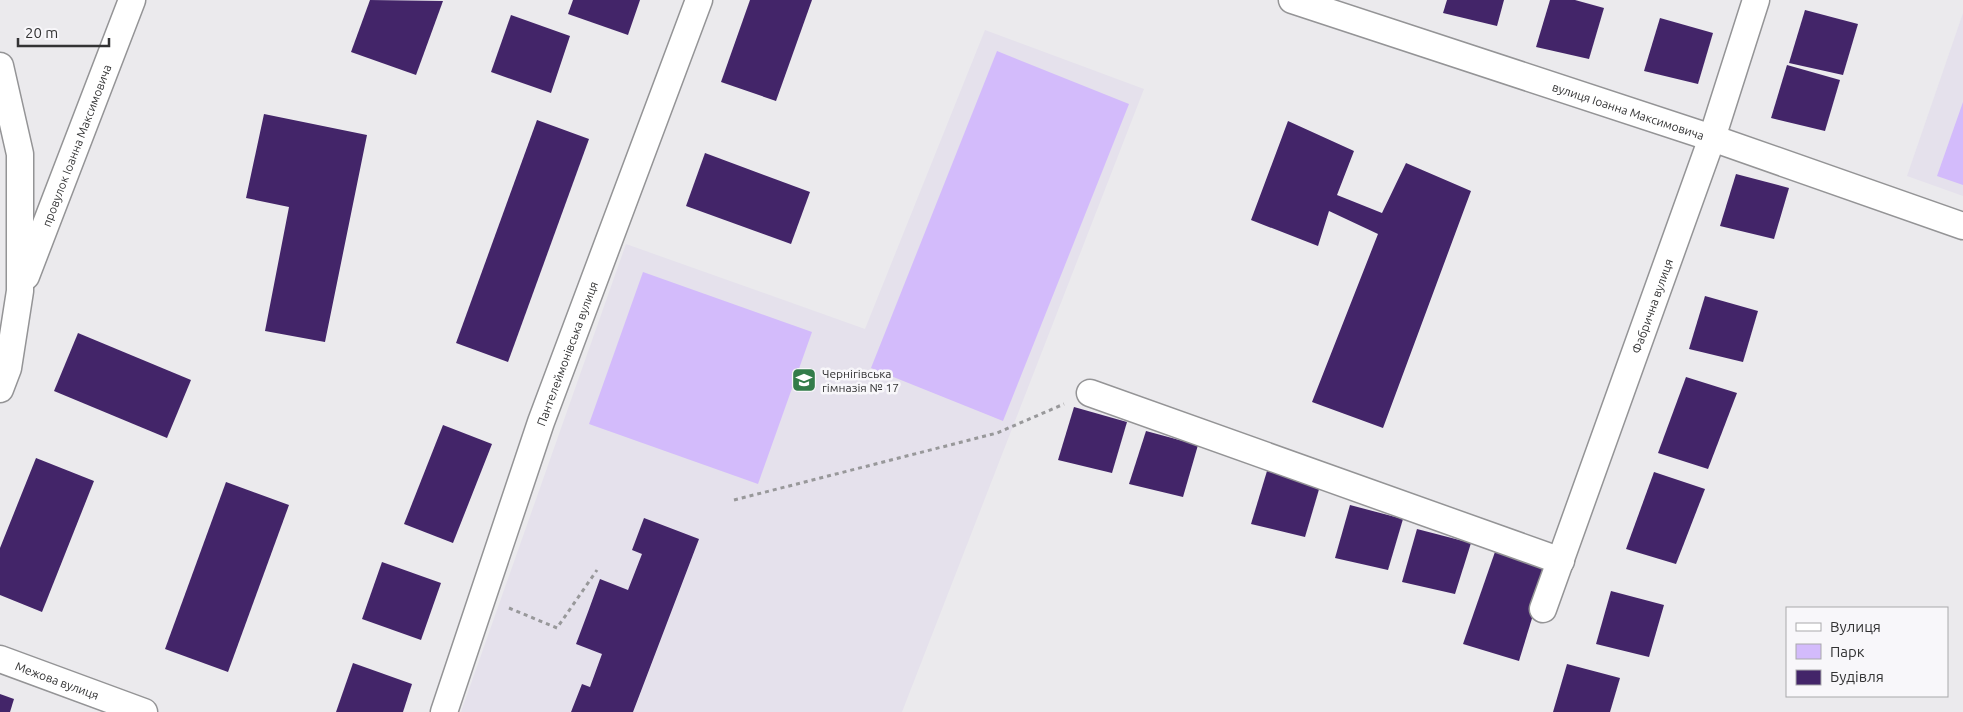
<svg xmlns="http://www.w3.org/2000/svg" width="1963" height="712" viewBox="0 0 1963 712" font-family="Ubuntu,sans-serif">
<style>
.built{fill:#e5e1ec}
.green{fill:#d3bbfb}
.building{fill:#432569}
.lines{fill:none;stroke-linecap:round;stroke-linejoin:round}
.minor-casing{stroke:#949496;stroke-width:29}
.path{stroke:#98989a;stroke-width:3;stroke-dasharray:4 4;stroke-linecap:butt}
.minor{stroke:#fff;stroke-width:26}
.labels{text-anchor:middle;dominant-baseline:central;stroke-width:5;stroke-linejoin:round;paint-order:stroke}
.street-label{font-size:12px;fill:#333334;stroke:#f8f7fa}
.poi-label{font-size:12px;fill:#333334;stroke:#f8f7fa;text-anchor:start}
</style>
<rect width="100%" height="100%" fill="#ebeaed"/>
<g class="built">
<path d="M1963 13V196L1907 176Z"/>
<path d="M985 30 1144 89 902 712H461L626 244 865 329Z"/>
</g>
<g class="green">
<path d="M997 51 1129 104 1003 421 871 368Z"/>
<path d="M1963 102V185L1937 176Z"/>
<path d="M643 272 812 332 758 484 589 424Z"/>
</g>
<g class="building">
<path d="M370 0 443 1 416 75 351 52Z"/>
<path d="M573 0H640L628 35 568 14Z"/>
<path d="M750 0H812L776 101 721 82Z"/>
<path d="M1447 0H1504L1497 26 1443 13Z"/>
<path d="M1550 0H1575L1604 8 1589 59 1536 47Z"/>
<path d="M1805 10 1858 24 1843 75 1789 63Z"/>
<path d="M511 15 570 36 551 93 491 72Z"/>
<path d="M1660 18 1713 33 1698 84 1644 71Z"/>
<path d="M1787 65 1840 80 1825 131 1771 118Z"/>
<path d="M264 114 367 135 325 342 265 331 289 207 246 198Z"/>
<path d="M537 120 589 139 508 362 456 343Z"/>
<path d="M1288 121 1354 151 1337 195 1382 213 1406 163 1471 191 1383 428 1312 402 1378 234 1329 211 1318 246 1251 220Z"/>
<path d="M705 153 810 192 791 244 686 206Z"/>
<path d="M1736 174 1789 188 1774 239 1720 226Z"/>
<path d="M1705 296 1758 311 1743 362 1689 349Z"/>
<path d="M78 333 191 380 167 438 54 391Z"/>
<path d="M1686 377 1737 393 1708 469 1658 453Z"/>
<path d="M1074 407 1127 422 1112 473 1058 460Z"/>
<path d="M443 425 492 444 453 543 404 524Z"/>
<path d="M1146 431 1198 445 1183 497 1129 484Z"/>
<path d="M36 458 94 481 42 612 0 595V548Z"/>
<path d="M1267 471 1320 486 1305 537 1251 524Z"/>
<path d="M1654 472 1705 489 1676 564 1626 549Z"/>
<path d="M226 482 289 505 228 672 165 649Z"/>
<path d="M1350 505 1403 519 1388 570 1335 558Z"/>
<path d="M644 518 699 539 633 712H571L582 684 590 687 602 654 576 644 588 612 600 579 628 590 642 554 632 550Z"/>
<path d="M1417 529 1471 543 1455 594 1402 582Z"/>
<path d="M1496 549 1548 566 1519 661 1463 644Z"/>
<path d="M382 562 441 583 421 640 362 619Z"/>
<path d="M1611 591 1664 605 1649 657 1596 644Z"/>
<path d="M353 663 412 684 403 712H336Z"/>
<path d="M1567 664 1620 678 1610 712H1553Z"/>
<path d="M0 694 14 699 10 712H0Z"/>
</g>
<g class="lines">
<defs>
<g id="minor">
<path id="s1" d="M1292 0 1712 138 1963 226"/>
<path d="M0 66 20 154V291L8 368 0 389"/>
<path id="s2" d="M26 276 132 0"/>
<path d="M1090 393 1561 561"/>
<path id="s3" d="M1543 609 1712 138 1756 0"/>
<path id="s4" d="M0 659 144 712"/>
<path id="s5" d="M444 712 541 422 699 0"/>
</g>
</defs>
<use href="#minor" class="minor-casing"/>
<g class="path">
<path d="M734 500 997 433 1064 404"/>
<path d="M509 608 557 628 597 570"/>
</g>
<use href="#minor" class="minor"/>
</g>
<defs>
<symbol id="school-square" viewBox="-11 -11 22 22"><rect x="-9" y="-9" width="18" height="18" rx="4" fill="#337c4a" stroke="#f8f7fa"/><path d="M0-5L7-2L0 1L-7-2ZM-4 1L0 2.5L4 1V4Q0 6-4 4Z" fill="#fff"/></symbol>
</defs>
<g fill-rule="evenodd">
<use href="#school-square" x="790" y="366" width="28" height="28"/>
</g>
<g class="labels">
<g class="street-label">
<text stroke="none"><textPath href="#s1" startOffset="354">вулиця Іоанна Максимовича</textPath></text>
<text stroke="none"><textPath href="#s2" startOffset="140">провулок Іоанна Максимовича</textPath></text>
<text stroke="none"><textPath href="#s3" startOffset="322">Фабрична вулиця</textPath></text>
<text stroke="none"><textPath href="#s5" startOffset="379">Пантелеймонівська вулиця</textPath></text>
<text stroke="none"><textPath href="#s4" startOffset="61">Межова вулиця</textPath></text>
</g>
<g class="poi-label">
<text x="822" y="373">Чернігівська<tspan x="822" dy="14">гімназія № 17</tspan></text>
</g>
</g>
<rect x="1786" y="607" width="162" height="90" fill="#f8f7fa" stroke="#a9a9ab"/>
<rect x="1796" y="623" width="25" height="8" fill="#ffffff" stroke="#a9a9ab"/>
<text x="1830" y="632" font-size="15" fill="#333334">Вулиця</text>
<rect x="1796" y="644" width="25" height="15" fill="#d3bbfb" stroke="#a9a9ab"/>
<text x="1830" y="657" font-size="15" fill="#333334">Парк</text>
<rect x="1796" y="670" width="25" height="15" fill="#432569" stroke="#a9a9ab"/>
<text x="1830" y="682" font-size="15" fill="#333334">Будівля</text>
<path d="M18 38v8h91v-8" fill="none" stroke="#333334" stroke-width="2.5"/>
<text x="25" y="38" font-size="15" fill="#333334" stroke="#f8f7fa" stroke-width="4" paint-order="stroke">20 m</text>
</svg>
